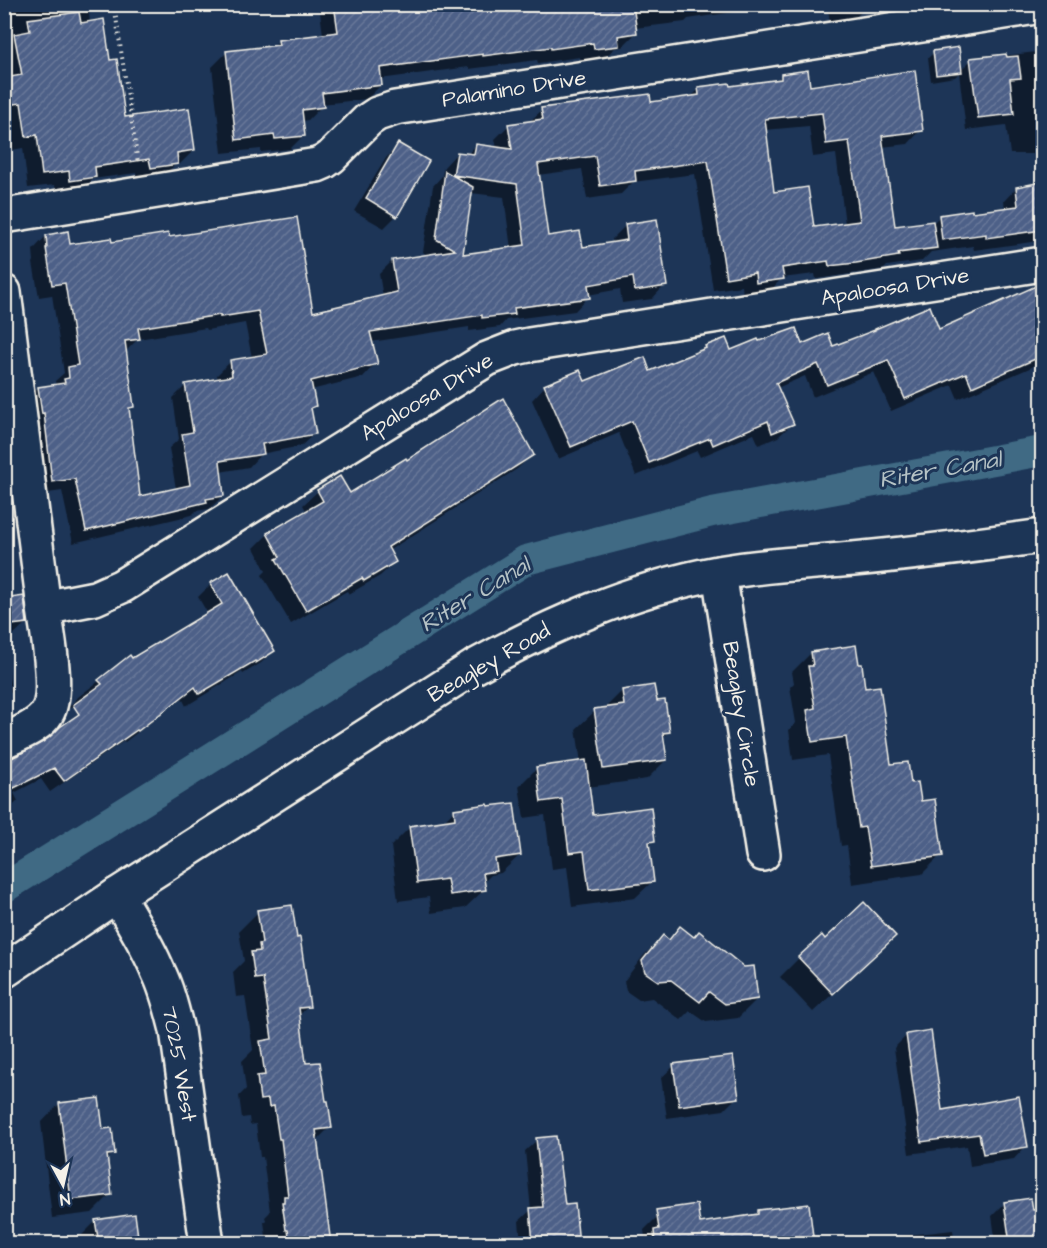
<svg xmlns="http://www.w3.org/2000/svg" width="1047" height="1248" viewBox="0 0 1047 1248" font-family="'Architects Daughter',sans-serif">
<style>
.shadow{fill:#0007;fill-rule:evenodd}
.lines{fill:none;stroke-linecap:round;stroke-linejoin:round}
.canal{stroke:#3f6b84;stroke-width:30}
.building{fill:url(#building-hatch);stroke:#f4f1e8;stroke-width:1.5;fill-rule:evenodd}
.minor-casing{stroke:#f4f1e8;stroke-width:38}
.path{stroke:#f4f1e8;stroke-width:4;stroke-dasharray:1.5 4.5;stroke-linecap:butt}
.minor{stroke:#1d3557;stroke-width:33}
.labels{text-anchor:middle;dominant-baseline:central;stroke-width:6;stroke-linejoin:round;paint-order:stroke}
.street-label{font-size:22px;fill:#f4f1e8;stroke:#1d3557}
.water-label{font-size:24px;font-style:italic;fill:#b5c2c5;stroke:#1d3557}
</style>
<defs>
<pattern id="building-hatch" width="6" height="6" patternUnits="userSpaceOnUse" patternTransform="scale(1.5)"><rect width="6" height="6" fill="#4e6188"/><path d="M-1 1l2-2M0 6l6-6M5 7l2-2" fill="none" stroke="#687899"/></pattern>
</defs>
<rect width="100%" height="100%" fill="#1d3557"/>
<filter id="ink" filterUnits="userSpaceOnUse"><feTurbulence type="fractalNoise" baseFrequency=".0167" numOctaves="2"/><feDisplacementMap in="SourceGraphic" scale="12" xChannelSelector="R" yChannelSelector="G"/><feConvolveMatrix kernelMatrix="1 2 1 2 8 2 1 2 1" color-interpolation-filters="sRGB"/></filter>
<g filter="url(#ink)">
<g class="shadow">
<path d="M4 4H88L90 23 109 62 124 119 194 150 180 164H176L162 177 137 181 136 173 93 179 81 191 56 194 55 185 28 188 23 148 12 150 7 117H4V79H6L4 69Z"/>
<path d="M319 4H785L688 19 685 22 635 28 636 33 622 47 615 48 603 59 581 62 580 57 538 63 537 60 469 69V67L380 79 381 85 367 99 322 104V106L308 120 302 121 304 135 290 149 261 152V149L222 153 212 67 226 53 272 47 279 41 323 35Z"/>
<path d="M827 4H868V5L854 19 830 22Z"/>
<path d="M1042 43V154H1010L1006 125 966 130 959 73 955 77 931 81 928 58 934 52 961 70 971 60 1036 52Z"/>
<path d="M781 76 809 88 921 130 908 144 882 147 893 228 933 223 940 216 971 214 1005 209 1004 201 1016 188 1042 183V237L1039 241 974 250 973 246 931 252 922 261 887 266 884 269 816 279 815 274 782 278 769 292 743 296 742 286 713 290 695 174 633 182 621 194 587 199 582 169 538 175 547 237 581 248 613 244 612 239 626 225 665 285 652 299 622 303 620 289 588 295V297L575 311 506 320 500 327 469 331V327L371 342 376 363 363 377 311 390 315 406 310 410 315 433 301 446 261 454 249 467 220 472 223 496 209 509 196 511 192 515 73 543 62 491 34 495 22 402 36 389 56 386 55 381 64 373 52 295 39 297 33 263 34 261 33 250 46 236 69 246 111 244 168 239 311 314 383 297 379 274 392 261 428 256 423 252 433 186 442 176 444 167 457 153 467 155 476 145 497 148 495 139 509 125 529 122 542 110 650 103 690 98 699 89 729 88 776 81ZM809 126 813 157 836 154 845 224 813 229 773 194 765 130ZM471 193 504 197 511 249 462 256ZM245 323 252 358 230 362 217 375 218 380 186 385 173 398 179 439 169 448 176 489 139 498 128 411 133 406 125 352 138 339 206 328 207 330Z"/>
<path d="M398 145 396 216 384 228 354 211 386 158Z"/>
<path d="M1042 288V340L1039 341 1042 348V356L1032 367 958 399 952 385 891 411 874 372 813 397 805 376 777 388 792 424 778 437 759 445 754 434 700 457 697 451 636 476 619 433 558 459 532 400 545 386 584 383 649 373 702 352 706 348 730 352 801 346 832 348 939 331Z"/>
<path d="M532 455 517 469 388 551 395 562 380 576 349 594 347 591 291 624 262 575 266 571 254 548 268 534 307 512 303 505 318 491 350 496Z"/>
<path d="M4 457 9 493 5 497 11 548 4 555Z"/>
<path d="M228 574 274 651 261 663 243 674 242 672 186 706 182 698 125 742 124 741 50 792 41 779 14 793 18 801 4 814V761L12 760 129 699 68 708 78 697 129 658 131 660 208 614 198 597 211 584Z"/>
<path d="M4 600 26 623 13 635 4 636Z"/>
<path d="M4 644 11 691 4 697Z"/>
<path d="M811 653 864 690 890 766 909 784 919 803 941 855 922 874 852 884 847 845 841 846 828 755 793 760 789 730 796 723 790 687 794 683 792 672Z"/>
<path d="M622 691 655 703 668 732 662 738 666 760 647 779 588 787 592 817 654 840 648 846 653 881 635 898 572 907 567 867 552 869 545 815 524 818 519 786 537 768 581 763 576 729 595 711 604 709Z"/>
<path d="M455 810 520 855 501 873 491 875 483 883 484 890 465 908 431 913 429 897 398 901 391 846 410 827 443 822Z"/>
<path d="M258 912 308 1006 299 1016 305 1065 330 1127 316 1141 330 1244H267L264 1222 266 1220 265 1217 270 1212 263 1157H260L256 1124 250 1125 249 1117 242 1118 239 1096 246 1089 242 1061 253 1050 245 996 236 997 233 972 244 961 239 931Z"/>
<path d="M680 928 693 938 757 999 738 1018 706 1022 690 1011 681 1020 652 998 639 1000 626 991 624 981 644 955 663 937 668 940Z"/>
<path d="M825 941 876 954 813 1012 780 977 799 958Z"/>
<path d="M907 1035 940 1112 1026 1146 1014 1159 970 1166 967 1146 909 1154 894 1048Z"/>
<path d="M674 1066 737 1097 724 1110 667 1118 661 1078Z"/>
<path d="M59 1104 102 1131 113 1153 106 1160 111 1194 92 1213 52 1218 41 1123Z"/>
<path d="M537 1140 563 1207 577 1244H521L519 1221 531 1210 525 1151Z"/>
<path d="M1004 1204 1032 1212 1042 1210V1244H996L992 1216Z"/>
<path d="M663 1211 698 1225 754 1216 758 1212 813 1244H646L644 1230Z"/>
<path d="M96 1221 137 1244H78L77 1240Z"/>
<path d="M953 1230 955 1244H892L900 1236Z"/>
<path d="M838 1241 839 1244H819Z"/>
</g>
<g class="lines">
<path class="canal" d="M4 888 526 560 712 512 1042 451"/>
</g>
<g class="building">
<path d="M334 4H633L637 33 618 36 619 46 594 49 593 43 551 49V47L483 56V54L380 68 382 85 322 93 324 107 302 110 305 136 275 139 274 135 236 140 226 51 279 45 278 40 338 32Z"/>
<path d="M79 12 81 23 104 19 110 60 117 59 125 117 189 108 195 150 177 153 178 164 151 168 149 159 95 167 96 177 70 181 69 171 42 175 37 135 26 137 21 103 7 105 4 78 22 75 14 34 30 31 28 19Z"/>
<path d="M959 47 962 72 936 75 933 51Z"/>
<path d="M1006 54 1007 57 1018 56 1021 78 1010 79 1014 114 978 118 970 58Z"/>
<path d="M808 70 810 86 915 70 923 131 882 136 895 226 933 221 937 248 898 253 899 256 856 263 829 266 828 261 782 268 784 279 756 283 755 273 726 278 708 161 635 171 636 181 600 186 595 156 538 164 548 236 580 231 583 247 627 240 625 224 657 219 667 286 635 291 633 277 588 285 590 298 514 308 515 314 482 318V315L370 332 378 364 311 381 316 406 311 408 316 434 262 444 264 454 220 461 224 496 206 499 207 502 86 531 75 479 52 482 44 413 42 414 38 387 65 383 64 379 69 378 68 367 78 365 65 283 52 285 46 248H47L46 235 68 231 70 244 111 238 112 242 168 233 169 237 297 217 313 312 397 292 392 260 455 250 436 239 445 171 473 187 463 254 525 245 517 184 453 175 457 152 474 154 476 144 512 149 508 124 543 119 541 108 650 94 651 102 699 95 698 87 729 83 730 86 781 79V74ZM822 113 826 144 849 141 860 221 814 227 808 187 774 192 765 119ZM258 311 267 354 230 360 232 376 185 384 193 432 182 434 190 485 140 496 129 408 134 407 125 341 140 339 138 328 220 315V317Z"/>
<path d="M398 143 429 161 397 217 366 198Z"/>
<path d="M1042 182V230L986 238V234L942 240 939 215 972 210V212L1018 206 1016 187Z"/>
<path d="M1036 286 1042 300V356L972 387 966 373 905 399 888 360 827 385 818 364 776 383 794 424 772 433 768 421 713 445 710 438 649 463 632 421 571 447 544 385 580 370 585 381 645 357 650 371 706 348 705 346 726 338 731 350 758 339 759 341 796 328 802 344 828 333 833 346 875 330V329L930 306 939 329Z"/>
<path d="M503 398 534 455 388 547 396 562 364 581 362 578 306 611 276 559 280 557 267 533 323 501 317 490 340 476 350 493 406 458 407 460Z"/>
<path d="M229 572 275 651 256 663 255 661 199 694 195 687 138 731 137 730 64 781 54 768 4 793V759L12 758 43 742 60 727 79 714 73 705 102 684 98 680 130 655 132 658 222 604 210 583Z"/>
<path d="M24 596 27 623 4 626V599Z"/>
<path d="M856 645 859 664H862L865 688 880 686 891 764 908 762 911 783 918 782 921 801 935 799 943 856 871 866 865 827 859 828 846 737 812 742 807 710 815 708 808 666H813L811 652Z"/>
<path d="M654 685 657 701 665 700 670 732 663 733 667 760 603 769 594 709 624 705 622 690Z"/>
<path d="M586 760 593 815 651 807 655 841 649 842 654 882 589 890 584 851 569 853 562 799 541 802 536 767Z"/>
<path d="M514 803 521 855 495 859 497 871 483 873 486 890 450 895 447 879 417 883 409 826 455 819 454 809 487 804 488 806Z"/>
<path d="M864 902 896 936 833 994 798 957 822 935 825 939Z"/>
<path d="M292 905 297 938 300 937 310 1007 299 1008 306 1063 320 1062 326 1101H328L332 1128 316 1130 331 1244H290L288 1230H286L282 1202H284V1196H288L281 1139H279L274 1106 269 1107 268 1099 260 1100 257 1076 265 1075 260 1041 272 1039 263 978 255 979 251 952 260 951 259 944 262 943 257 910Z"/>
<path d="M680 926 694 937 699 931 744 967 754 966 758 999 725 1004 709 992 700 1002 671 980 658 981 645 972 642 961 663 935 669 940Z"/>
<path d="M931 1030 942 1110 1019 1096 1028 1147 983 1154 979 1134 921 1142 906 1034Z"/>
<path d="M733 1056 739 1098 679 1106 673 1064Z"/>
<path d="M99 1098 103 1129 112 1128 115 1154 107 1155 112 1195 71 1200 59 1103Z"/>
<path d="M556 1136 565 1205 575 1204 579 1244H533L530 1208 543 1207 536 1138Z"/>
<path d="M1031 1198 1033 1210 1042 1209V1244H1010L1004 1202Z"/>
<path d="M697 1204 700 1223 758 1214V1210L809 1204 814 1244H787L785 1239 756 1244H655L654 1230 659 1229 656 1210Z"/>
<path d="M135 1214 139 1244H99L95 1220Z"/>
</g>
<g class="lines">
<defs>
<g id="minor">
<path d="M4 216 317 165 324 162 331 157 368 120 377 114 395 108 1042 6"/>
<path d="M4 292 44 608"/>
<path d="M719 573 763 854"/>
<path d="M4 741C18 734 39 727 47 713 60 692 47 633 44 608L95 598 122 586 487 359 515 348 529 345 1042 264"/>
<path d="M117 895C131 920 147 944 158 971 167 989 172 1010 177 1030L207 1244"/>
<path d="M4 971 117 895 474 667C550 625 631 589 718 573 763 565 809 563 853 559 917 553 980 545 1042 536"/>
</g>
</defs>
<use href="#minor" class="minor-casing"/>
<path class="path" d="M114 4 138 163"/>
<use href="#minor" class="minor"/>
</g>
</g>
<g class="labels">
<g class="street-label">
<text transform="translate(514 89) rotate(-9)">Palamino Drive</text>
<text transform="translate(895 287) rotate(-9)">Apaloosa Drive</text>
<text transform="translate(427 397) rotate(-31)">Apaloosa Drive</text>
<text transform="translate(489 663) rotate(-30)">Beagley Road</text>
<text transform="translate(741 714) rotate(81)">Beagley Circle</text>
<text transform="translate(179 1064) rotate(80)">7025 West</text>
</g>
<g class="water-label">
<text transform="translate(940 470) rotate(-10)">Riter Canal</text>
<text transform="translate(475 595) rotate(-31)">Riter Canal</text>
</g>
</g>
<rect width="1047" height="1248" fill="none" stroke="#1d3557" stroke-width="24"/>
<rect x="12" y="12" width="1023" height="1224" fill="none" stroke="#f4f1e8" stroke-width="2" filter="url(#ink)"/>
<g transform="translate(63 1185) rotate(172)" stroke="#1d3557" stroke-width="4.5" paint-order="stroke">
<path d="M0-4.5L10 22L0 15L-10 22Z" fill="#f4f1e8"/>
<text y="-9" font-size="16" font-weight="bold" text-anchor="middle" fill="#f4f1e8">N</text>
</g>
</svg>
